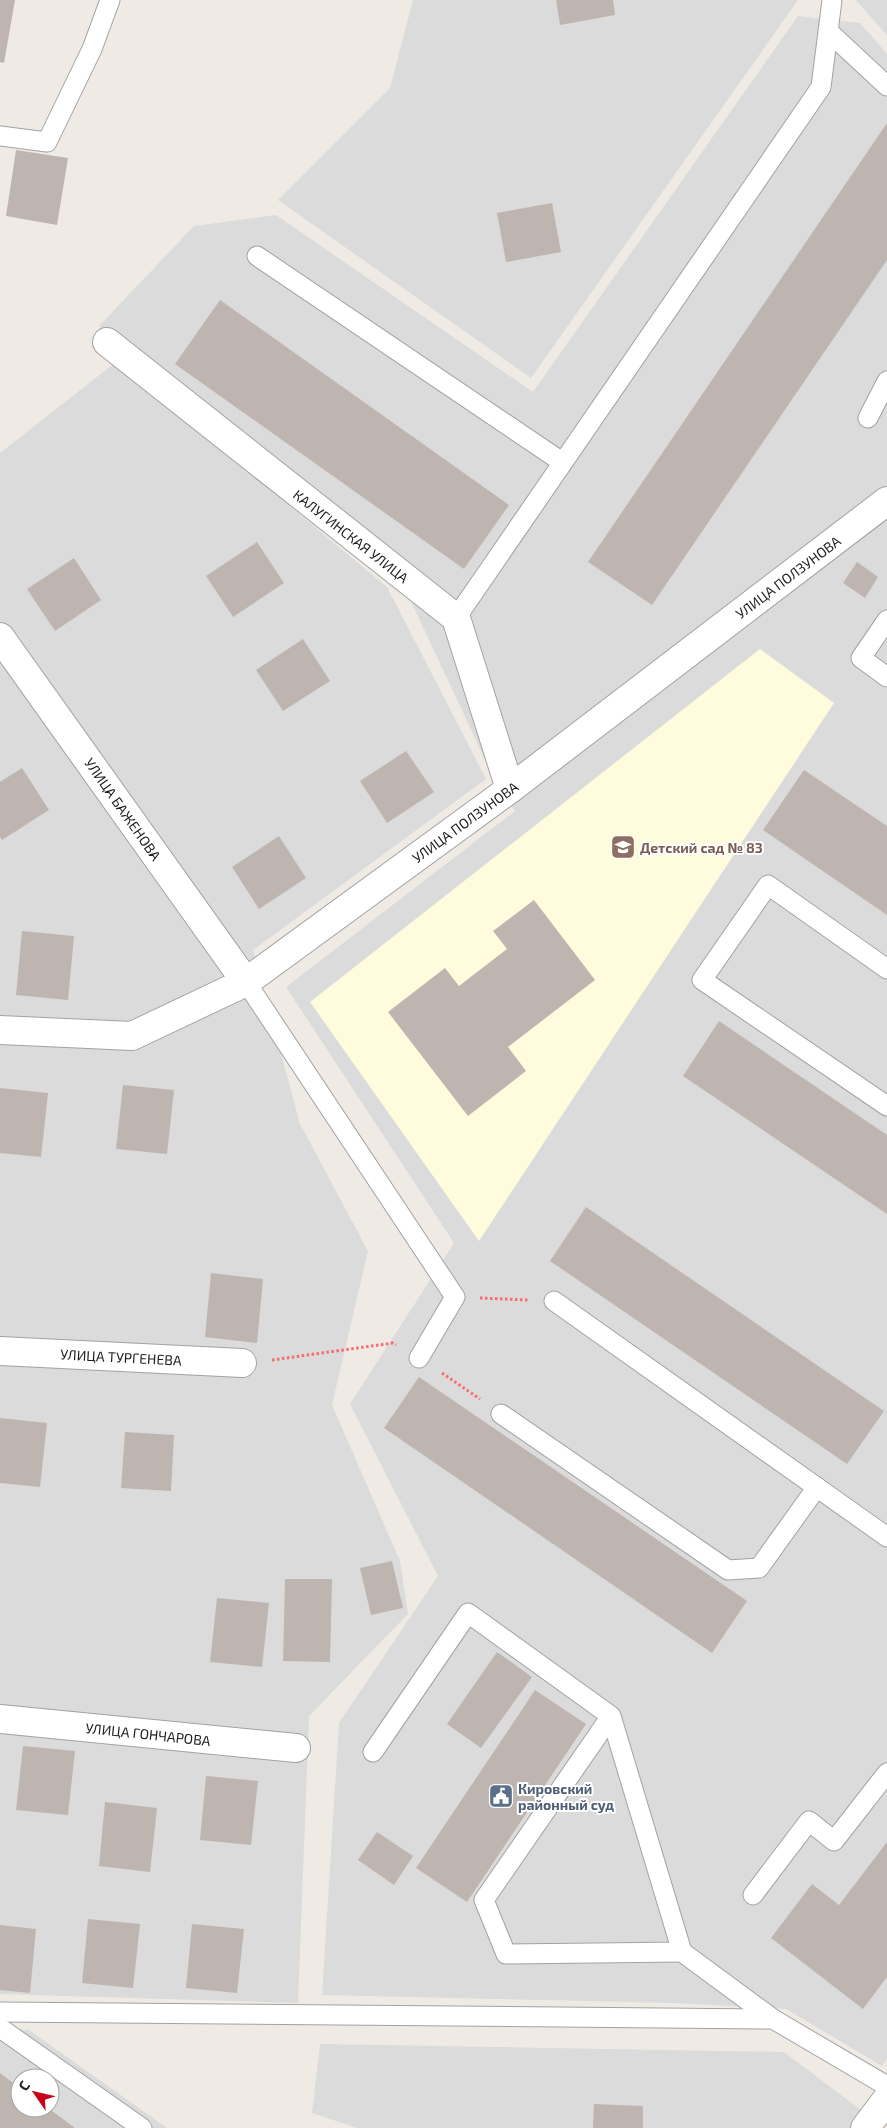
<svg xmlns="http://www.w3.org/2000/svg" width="887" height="2128" viewBox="0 0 887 2128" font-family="'Exo 2',sans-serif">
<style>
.residential{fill:#dcdbdb;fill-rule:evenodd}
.education{fill:#fffbdd}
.building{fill:#bfb5b0}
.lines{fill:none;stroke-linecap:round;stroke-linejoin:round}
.service-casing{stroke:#a2a2a2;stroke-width:21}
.minor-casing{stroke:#a2a2a2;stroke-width:30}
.tertiary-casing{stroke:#a2a2a2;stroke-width:30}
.path{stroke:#f86c6e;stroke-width:3;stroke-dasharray:2.5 2.5;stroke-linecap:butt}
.service{stroke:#fff;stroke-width:19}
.minor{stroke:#fff;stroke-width:28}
.tertiary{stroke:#fff;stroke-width:28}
.labels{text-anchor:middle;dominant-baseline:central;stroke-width:4;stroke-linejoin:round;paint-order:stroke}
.street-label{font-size:14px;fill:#1e1e1e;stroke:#fff}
.education-label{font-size:14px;font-weight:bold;fill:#785e54;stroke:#fff;text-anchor:start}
.service-label{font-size:14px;font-weight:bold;fill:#4e5e75;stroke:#fff;text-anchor:start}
</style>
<rect width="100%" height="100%" fill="#efeae4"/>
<g class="residential">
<path d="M413 0H798L531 378 278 200 390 88Z"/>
<path d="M856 0H887V35Z"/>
<path d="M798 16 860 23 887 54V2059L882 2066 786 2009 675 2003 322 1995 339 1723 438 1576 350 1404 454 1243 286 987 515 811 497 785 407 593 99 326 194 226 276 215 533 392Z"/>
<path d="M116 362 387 587 486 779 253 950 300 1124 368 1251 332 1405 400 1561 408 1614 309 1716 298 2003 0 1994V453Z"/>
<path d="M0 2029 29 2030 167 2128H0ZM20 2078H50V2108H20Z"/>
<path d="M320 2044 784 2052 885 2128H357L312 2113Z"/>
</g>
<path class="education" d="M760 649 834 703 479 1241 310 1002Z"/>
<g class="building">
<path d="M0 0H15L4 63 0 62Z"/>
<path d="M556 0H613L615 15 560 25Z"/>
<path d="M887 123V260L652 605 588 562Z"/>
<path d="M16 150 68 158 57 225 6 216Z"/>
<path d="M552 203 561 252 506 262 497 213Z"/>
<path d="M220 300 509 505 464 569 175 364Z"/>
<path d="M257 542 284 583 233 617 206 576Z"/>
<path d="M74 558 101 600 55 631 27 589Z"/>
<path d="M857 562 878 577 865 598 843 583Z"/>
<path d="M303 639 330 681 283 711 256 670Z"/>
<path d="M406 751 434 792 387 823 360 781Z"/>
<path d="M22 768 49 810 2 840 0 837V782Z"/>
<path d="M804 770 887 826V915L763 830Z"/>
<path d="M279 836 306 878 259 909 232 867Z"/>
<path d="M534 900 595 980 508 1047 526 1071 468 1116 388 1012 445 968 459 986 507 949 493 931Z"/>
<path d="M22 931 74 936 68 1000 16 995Z"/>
<path d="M719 1021 887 1135V1214L683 1076Z"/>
<path d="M123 1085 174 1090 167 1154 116 1149Z"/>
<path d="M0 1088 48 1093 41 1157 0 1153Z"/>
<path d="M586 1207 884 1411 847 1464 550 1261Z"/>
<path d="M211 1273 263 1279 257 1343 205 1337Z"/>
<path d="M419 1377 747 1601 712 1653 384 1428Z"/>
<path d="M0 1418 47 1423 40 1487 0 1483Z"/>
<path d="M125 1432 174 1435 171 1491 121 1488Z"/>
<path d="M392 1561 403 1608 371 1615 360 1568Z"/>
<path d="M285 1579H332L330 1662 283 1661Z"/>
<path d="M217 1598 269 1603 262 1667 210 1662Z"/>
<path d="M497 1652 532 1677 481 1748 447 1724Z"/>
<path d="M535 1690 586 1724 467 1902 416 1868Z"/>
<path d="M23 1746 75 1751 68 1815 16 1810Z"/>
<path d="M206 1776 258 1781 251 1845 200 1840Z"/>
<path d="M105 1802 157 1808 150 1872 99 1866Z"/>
<path d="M377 1832 413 1856 394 1885 358 1860Z"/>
<path d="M887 1842V1977L863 2009 771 1938 812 1884 839 1905Z"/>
<path d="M88 1919 140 1924 133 1988 82 1983Z"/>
<path d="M192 1924 244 1929 237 1993 186 1988Z"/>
<path d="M0 1925 36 1929 30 1993 0 1990Z"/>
<path d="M0 2073 20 2088V2108H48L75 2128H0Z"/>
<path d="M594 2104 643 2106V2128H593Z"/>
</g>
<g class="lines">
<defs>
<g id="service">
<path d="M829 32 887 86"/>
<path d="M0 136 47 142 92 49 110 0"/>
<path d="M257 256 562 462"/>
<path d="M868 418 887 381"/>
<path d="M456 618 821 87 832 0"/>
<path d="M887 620 861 658 887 677"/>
<path d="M887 969 768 885 702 980 887 1106"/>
<path d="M246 982 455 1297 419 1358"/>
<path d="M554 1301 887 1537"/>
<path d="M501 1414 728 1570 759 1568 817 1487"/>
<path d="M373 1752 468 1613 611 1716 682 1952 506 1954 484 1900 611 1716"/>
<path d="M753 1895 809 1821 834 1841 887 1773"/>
<path d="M682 1952 773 2019"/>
<path d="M0 2012 773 2019 887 2086"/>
<path d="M0 2028 142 2128"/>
</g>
<g id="minor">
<path d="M107 342 456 618 510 789"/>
<path d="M0 637 246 982"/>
<path d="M0 1030 132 1036 246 982 510 789 887 501"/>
<path d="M0 1351 242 1363"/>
<path d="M0 1719 296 1748"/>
</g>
<path id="tertiary" d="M865 2128 887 2099"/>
</defs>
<use href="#service" class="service-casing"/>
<use href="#minor" class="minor-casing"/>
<use href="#tertiary" class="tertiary-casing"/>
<g class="path">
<path d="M480 1298 529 1300"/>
<path d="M272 1360 393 1343 396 1345"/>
<path d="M442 1373 480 1399"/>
</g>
<use href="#service" class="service"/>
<use href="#minor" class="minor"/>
<use href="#tertiary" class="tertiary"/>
</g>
<defs>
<symbol id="school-square" viewBox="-11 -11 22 22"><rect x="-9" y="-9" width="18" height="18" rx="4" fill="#8d6e63" stroke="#fff"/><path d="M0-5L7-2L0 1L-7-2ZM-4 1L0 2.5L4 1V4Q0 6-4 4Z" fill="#fff"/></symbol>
<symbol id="civic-square" viewBox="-11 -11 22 22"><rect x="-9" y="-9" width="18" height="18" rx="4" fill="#5c6f8a" stroke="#fff"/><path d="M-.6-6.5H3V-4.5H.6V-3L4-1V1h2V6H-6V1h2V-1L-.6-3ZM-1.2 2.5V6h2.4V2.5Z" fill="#fff"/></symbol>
</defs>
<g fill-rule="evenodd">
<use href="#school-square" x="609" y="833" width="28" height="28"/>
<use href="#civic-square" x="487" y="1782" width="28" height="28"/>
</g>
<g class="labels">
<g class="street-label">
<text transform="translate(351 536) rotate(38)">КАЛУГИНСКАЯ УЛИЦА</text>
<text transform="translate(788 577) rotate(-37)">УЛИЦА ПОЛЗУНОВА</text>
<text transform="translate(123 809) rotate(55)">УЛИЦА БАЖЕНОВА</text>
<text transform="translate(465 822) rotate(-36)">УЛИЦА ПОЛЗУНОВА</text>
<text transform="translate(121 1357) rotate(3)">УЛИЦА ТУРГЕНЕВА</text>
<text transform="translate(148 1734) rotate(6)">УЛИЦА ГОНЧАРОВА</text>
</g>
<g class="education-label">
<text x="640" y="847">Детский сад № 83</text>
</g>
<g class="service-label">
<text x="518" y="1788">Кировский<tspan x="518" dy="16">районный суд</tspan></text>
</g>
</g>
<g transform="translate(35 2093) rotate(304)"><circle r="24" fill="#ffffff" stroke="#a5a5a5"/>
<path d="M0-4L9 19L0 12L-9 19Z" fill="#c9031a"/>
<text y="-8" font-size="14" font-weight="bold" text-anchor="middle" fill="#1e1e1e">С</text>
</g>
</svg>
